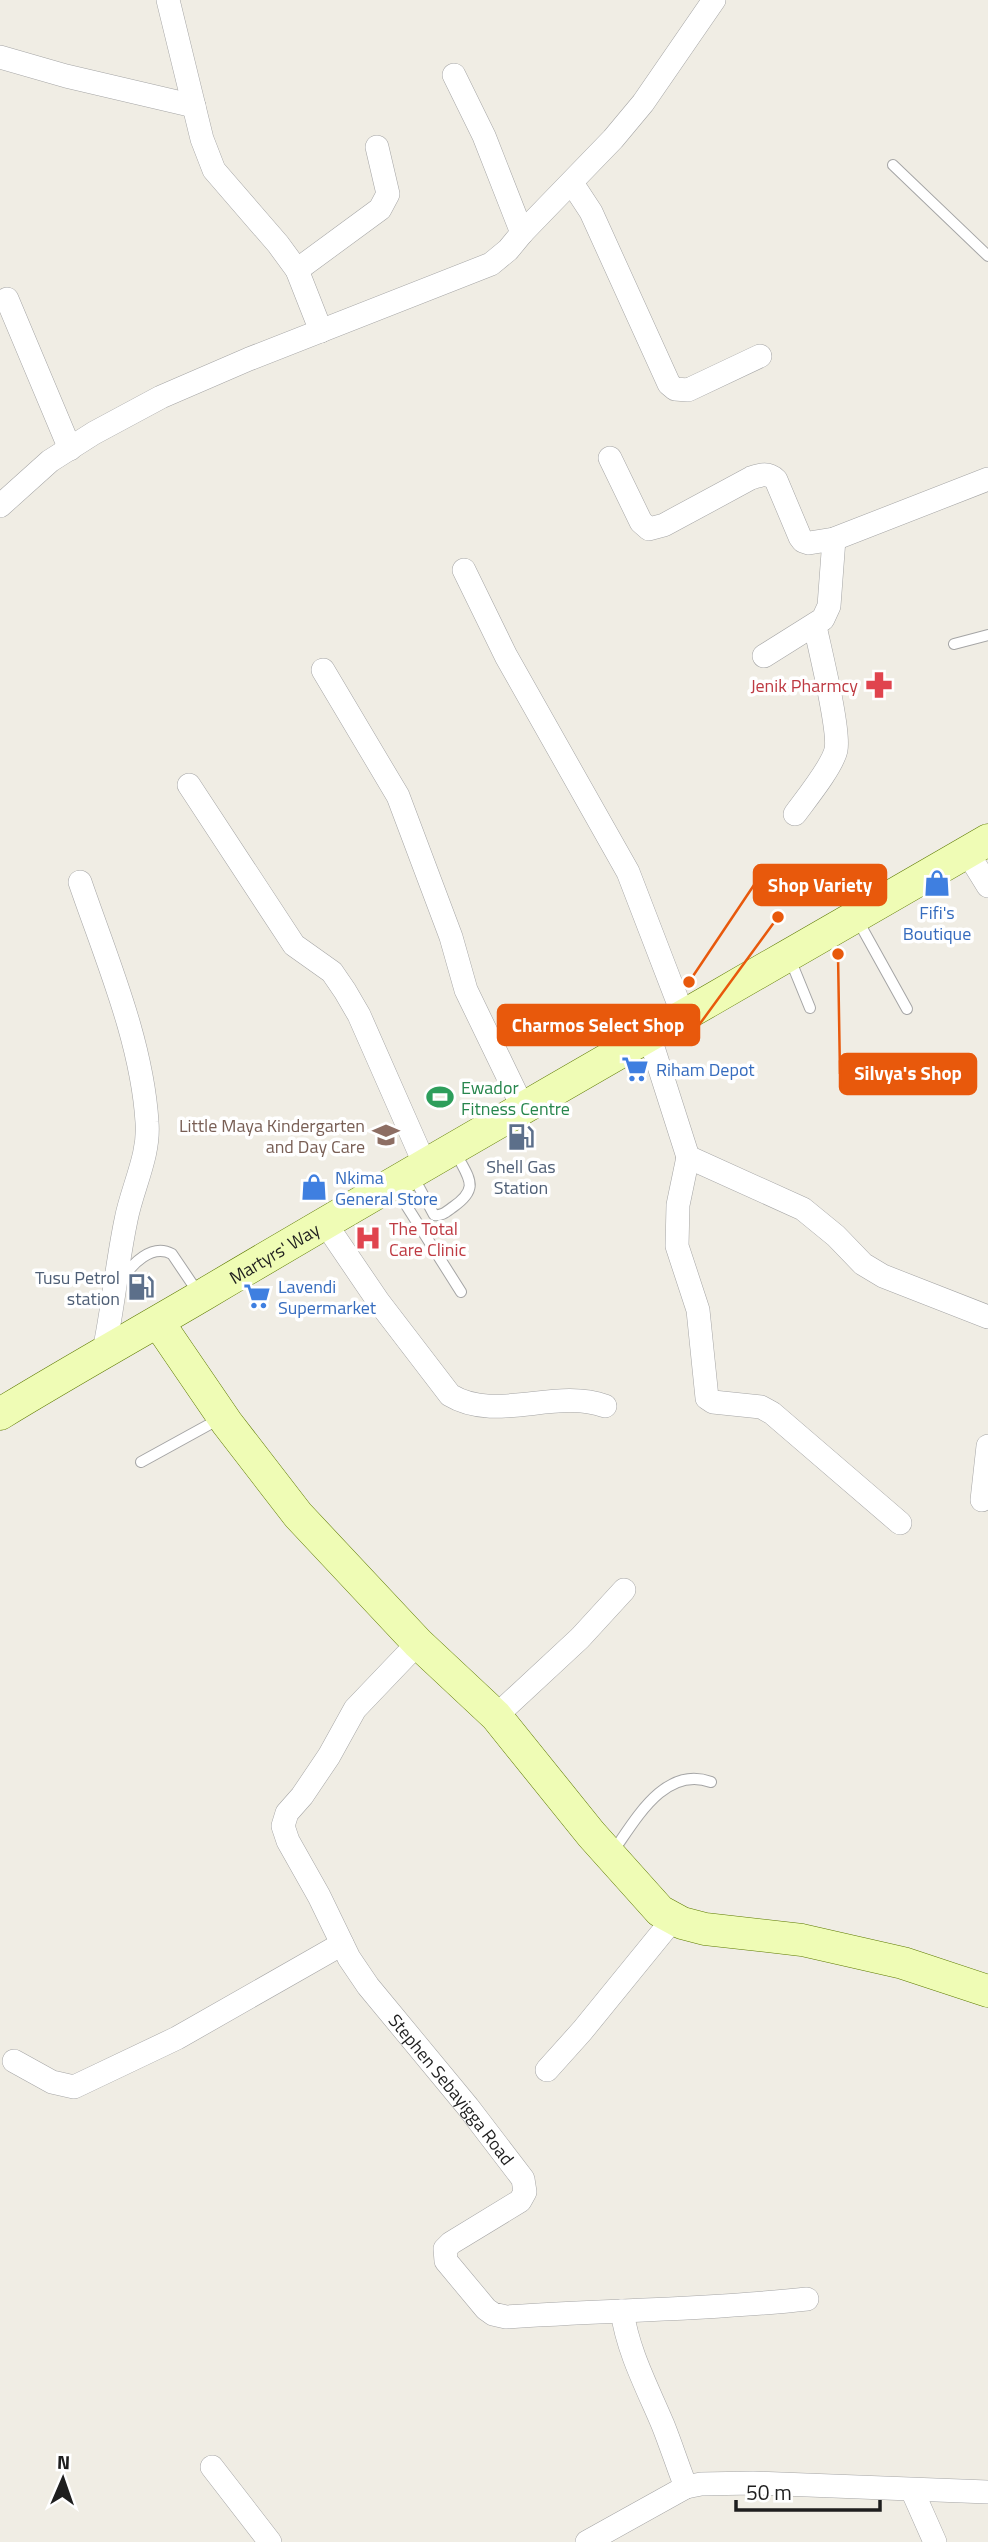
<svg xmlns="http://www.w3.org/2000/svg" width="988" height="2542" viewBox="0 0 988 2542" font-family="'Titillium Web',sans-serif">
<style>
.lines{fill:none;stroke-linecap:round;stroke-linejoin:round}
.lane-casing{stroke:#a5a5a5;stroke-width:12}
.street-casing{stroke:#a5a5a5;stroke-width:24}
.secondary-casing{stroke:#5d7a00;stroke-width:33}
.lane{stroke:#fff;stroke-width:10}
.street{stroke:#fff;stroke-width:23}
.secondary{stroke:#effcb5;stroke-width:32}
.labels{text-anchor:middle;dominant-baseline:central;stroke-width:7;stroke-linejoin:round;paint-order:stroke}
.health-label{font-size:18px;fill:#be3a42;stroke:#fff;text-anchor:end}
.shop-label{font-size:18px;fill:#366cbe;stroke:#fff;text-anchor:start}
.leisure-label{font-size:18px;fill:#27864d;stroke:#fff;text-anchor:start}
.education-label{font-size:18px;fill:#785e54;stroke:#fff;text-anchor:end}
.service-label{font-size:18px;fill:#4e5e75;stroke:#fff}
.street-label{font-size:18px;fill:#1e1e1e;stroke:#fff}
.leader{fill:none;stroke:#e8590c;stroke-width:2.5}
.callout-dot{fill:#e8590c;stroke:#fff;stroke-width:2.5}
.callout{fill:#e8590c;stroke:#e8590c;stroke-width:2.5}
.callout-label{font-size:19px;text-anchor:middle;font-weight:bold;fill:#fff}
</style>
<rect width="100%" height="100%" fill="#f0ede4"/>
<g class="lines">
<defs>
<g id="lane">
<path d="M893 165 988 256"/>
<path d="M954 644 988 635"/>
<path d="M857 919 907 1009"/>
<path d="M790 959 810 1008"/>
<path d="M413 1176 434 1215C442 1216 446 1212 453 1207 482 1187 467 1177 455 1151"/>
<path d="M394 1186 461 1292"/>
<path d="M122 1281C131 1264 152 1243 172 1254L199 1294"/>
<path d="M141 1462 221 1418"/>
<path d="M612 1853C635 1821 664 1765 711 1782"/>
</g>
<g id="street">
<path d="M168 0 202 139 214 170 278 244 297 270 321 331"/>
<path d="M0 57 66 76 194 106"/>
<path d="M454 75 484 136 522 233"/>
<path d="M572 183 591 212 669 384 675 389 688 390 760 356"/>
<path d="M297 270 380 209 388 194 377 147"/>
<path d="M7 299 70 449"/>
<path d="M610 458 641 522 649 529 664 525 751 478C760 475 768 472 776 480L800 537 803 541 809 543 834 539 988 479"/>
<path d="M0 506 50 461 94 433 161 397 249 359 491 264 508 250 522 233 613 139 643 103 714 0"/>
<path d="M464 570 506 656 628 872 683 1015"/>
<path d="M764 656 823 619 829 606 834 539"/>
<path d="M323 670 398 796 451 937 466 990 523 1108"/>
<path d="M189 785 294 945 332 972 345 991 359 1015 425 1165"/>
<path d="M795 814C806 799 832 767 836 750 840 730 820 650 815 626"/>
<path d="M967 852 988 886"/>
<path d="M80 882C106 958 142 1041 147 1122 150 1155 132 1188 126 1220 117 1263 113 1308 104 1351"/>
<path d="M649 1035 688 1157 803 1209 836 1236 863 1264 883 1276 988 1317"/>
<path d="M688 1157 678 1205 677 1246 698 1310 707 1398 713 1402 761 1407 772 1413 900 1523"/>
<path d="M325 1223 378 1301 450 1395C496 1423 555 1388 605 1406"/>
<path d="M982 1500 988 1446"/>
<path id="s1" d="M418 1643 355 1709 329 1756 302 1796 287 1813 283 1826 288 1841 319 1896 349 1958 368 1986 468 2107 523 2179 525 2192 520 2201 451 2243 445 2249 446 2261 486 2309 493 2314 506 2317C606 2310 707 2310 807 2299"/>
<path d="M496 1716 580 1638 624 1590"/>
<path d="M14 2061 52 2082 74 2087 177 2038 342 1944"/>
<path d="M547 2070 582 2031 674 1918"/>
<path d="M622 2311C628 2352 647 2387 663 2425 671 2445 678 2467 686 2487"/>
<path d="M212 2467 270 2542"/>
<path d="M912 2490 935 2542"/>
<path d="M587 2542 686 2487 701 2484 753 2483 988 2492"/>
</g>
<g id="secondary">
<path d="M158 1322 227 1423 298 1515 418 1643 496 1716 591 1834 660 1911 682 1923 705 1929 802 1940 903 1963 988 1991"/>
<path id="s2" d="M0 1414C67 1373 135 1335 203 1295 463 1141 726 992 988 840"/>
</g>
</defs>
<use href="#lane" class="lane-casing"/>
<use href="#street" class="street-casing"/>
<use href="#secondary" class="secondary-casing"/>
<use href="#lane" class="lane"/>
<use href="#street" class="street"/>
<use href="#secondary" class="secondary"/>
</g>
<defs>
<symbol id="pharmacy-bare" viewBox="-9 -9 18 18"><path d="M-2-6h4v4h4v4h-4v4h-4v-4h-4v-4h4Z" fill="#e0444e" stroke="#fff" stroke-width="2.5" paint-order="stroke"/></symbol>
<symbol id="shop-bare" viewBox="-9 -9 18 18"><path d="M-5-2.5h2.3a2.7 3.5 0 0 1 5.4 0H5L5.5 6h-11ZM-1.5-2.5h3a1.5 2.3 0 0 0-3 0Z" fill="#3f7fe0" stroke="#fff" stroke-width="2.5" paint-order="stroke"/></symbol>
<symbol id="supermarket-bare" viewBox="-9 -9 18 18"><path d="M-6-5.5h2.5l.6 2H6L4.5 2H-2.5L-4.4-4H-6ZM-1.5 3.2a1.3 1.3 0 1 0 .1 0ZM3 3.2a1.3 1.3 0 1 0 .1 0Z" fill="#3f7fe0" stroke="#fff" stroke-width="2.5" paint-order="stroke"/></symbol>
<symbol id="stadium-bare" viewBox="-9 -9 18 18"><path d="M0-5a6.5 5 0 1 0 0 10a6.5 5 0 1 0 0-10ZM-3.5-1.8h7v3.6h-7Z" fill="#2e9e5b" stroke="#fff" stroke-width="2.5" paint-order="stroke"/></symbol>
<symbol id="school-bare" viewBox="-9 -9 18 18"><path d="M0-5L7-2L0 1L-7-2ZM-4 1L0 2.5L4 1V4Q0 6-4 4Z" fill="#8d6e63" stroke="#fff" stroke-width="2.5" paint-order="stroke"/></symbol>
<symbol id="fuel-bare" viewBox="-9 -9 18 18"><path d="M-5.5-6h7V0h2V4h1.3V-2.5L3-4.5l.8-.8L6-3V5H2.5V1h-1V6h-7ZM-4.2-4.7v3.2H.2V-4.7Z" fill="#5c6f8a" stroke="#fff" stroke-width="2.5" paint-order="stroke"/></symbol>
<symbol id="hospital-bare" viewBox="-9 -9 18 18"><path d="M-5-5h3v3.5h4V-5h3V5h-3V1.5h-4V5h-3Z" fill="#e0444e" stroke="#fff" stroke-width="2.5" paint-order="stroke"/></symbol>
</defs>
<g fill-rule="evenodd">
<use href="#pharmacy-bare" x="860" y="666" width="38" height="38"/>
<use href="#shop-bare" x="918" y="864" width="38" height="38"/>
<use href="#supermarket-bare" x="616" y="1050" width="38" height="38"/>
<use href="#stadium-bare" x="421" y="1078" width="38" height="38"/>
<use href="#school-bare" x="367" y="1116" width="38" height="38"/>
<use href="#fuel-bare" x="502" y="1118" width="38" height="38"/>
<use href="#shop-bare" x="295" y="1168" width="38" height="38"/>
<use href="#hospital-bare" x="349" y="1219" width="38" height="38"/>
<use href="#fuel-bare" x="122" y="1268" width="38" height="38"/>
<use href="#supermarket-bare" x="238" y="1277" width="38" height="38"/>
</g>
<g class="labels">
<g class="health-label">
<text x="858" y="685">Jenik Pharmcy</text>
<text x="389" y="1228" text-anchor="start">The Total<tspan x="389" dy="21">Care Clinic</tspan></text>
</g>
<g class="shop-label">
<text x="937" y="912" text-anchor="middle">Fifi's<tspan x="937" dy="21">Boutique</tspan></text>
<text x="656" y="1069">Riham Depot</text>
<text x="335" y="1177">Nkima<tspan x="335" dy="21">General Store</tspan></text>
<text x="278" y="1286">Lavendi<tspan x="278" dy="21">Supermarket</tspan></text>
</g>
<g class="leisure-label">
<text x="461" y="1087">Ewador<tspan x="461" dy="21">Fitness Centre</tspan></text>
</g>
<g class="education-label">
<text x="365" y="1125">Little Maya Kindergarten<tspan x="365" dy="21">and Day Care</tspan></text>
</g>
<g class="service-label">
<text x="521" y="1166">Shell Gas<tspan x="521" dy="21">Station</tspan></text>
<text x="120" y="1277" text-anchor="end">Tusu Petrol<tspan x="120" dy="21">station</tspan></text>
</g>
<g class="street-label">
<text stroke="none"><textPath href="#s2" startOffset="318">Martyrs' Way</textPath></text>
<text stroke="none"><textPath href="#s1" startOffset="544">Stephen Sebayigga Road</textPath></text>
</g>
</g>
<path class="leader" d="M689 982L754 885M778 917L699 1025M838 954L840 1074"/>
<g class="callout-dot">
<circle cx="689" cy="982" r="7"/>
<circle cx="778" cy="917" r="7"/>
<circle cx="838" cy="954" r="7"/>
</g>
<g class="callout">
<rect x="754" y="865" width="132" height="40" rx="7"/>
<rect x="498" y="1005" width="201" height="40" rx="7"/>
<rect x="840" y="1054" width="136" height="40" rx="7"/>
</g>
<g class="callout-label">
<text x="820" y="892">Shop Variety</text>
<text x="598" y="1032">Charmos Select Shop</text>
<text x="908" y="1080">Silvya's Shop</text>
</g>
<g transform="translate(63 2479) rotate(2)" stroke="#ffffff" stroke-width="5" paint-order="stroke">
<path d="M0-5L12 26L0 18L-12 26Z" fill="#1e1e1e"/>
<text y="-10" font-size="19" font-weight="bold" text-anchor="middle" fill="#1e1e1e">N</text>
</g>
<path d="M736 2500v10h144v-10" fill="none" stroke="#1e1e1e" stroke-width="3.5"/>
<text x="746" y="2500" font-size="21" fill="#1e1e1e" stroke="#ffffff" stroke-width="5" paint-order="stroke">50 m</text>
</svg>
